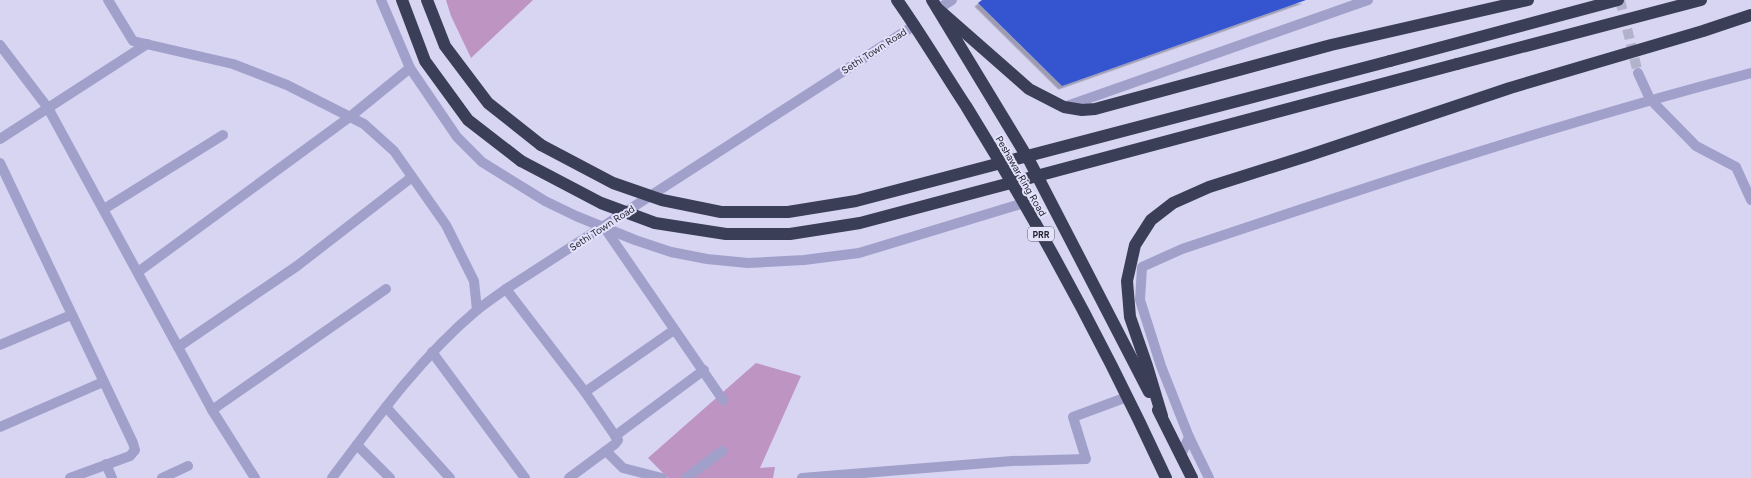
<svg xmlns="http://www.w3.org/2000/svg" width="1751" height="478" viewBox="0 0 1751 478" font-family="Figtree,sans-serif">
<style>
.green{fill:#bd94c2}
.building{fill:#3655d0;filter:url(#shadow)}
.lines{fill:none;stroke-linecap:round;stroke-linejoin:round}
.minor-tunnel{stroke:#b3b2cc;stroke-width:10;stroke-dasharray:10 5;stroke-linecap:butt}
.minor{stroke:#a1a0cb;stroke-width:10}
.highway{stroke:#3a3e56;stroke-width:12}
.highway-bridge{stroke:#3a3e56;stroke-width:12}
.labels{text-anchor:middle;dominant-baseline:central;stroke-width:4;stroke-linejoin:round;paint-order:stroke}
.shield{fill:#e4e1fa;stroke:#5e5e6f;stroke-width:1}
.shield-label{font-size:9px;font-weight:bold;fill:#242634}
.street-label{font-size:10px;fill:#242634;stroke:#e4e1fa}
</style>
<defs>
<filter id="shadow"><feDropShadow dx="-3.5" dy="3.5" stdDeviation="0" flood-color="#0004"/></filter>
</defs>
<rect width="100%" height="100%" fill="#d7d5f2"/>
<g class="green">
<path d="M446 0H533L471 58 451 16Z"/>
<path d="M756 363 801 376 760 468 775 467 773 478H668L648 458Z"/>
</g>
<path class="building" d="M982 0H1306L1062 86 978 3Z"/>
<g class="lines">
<path class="minor-tunnel" d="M1620 0 1638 73"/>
<g class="minor">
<path d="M108 0 133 41 233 64 287 85 364 124 394 151 446 225 474 281 477 310"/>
<path d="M381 0 410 68 457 137 482 162 545 201 576 216 635 240 671 252 707 259 748 263 804 260 859 253 1024 203"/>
<path d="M938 9 952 0"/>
<path d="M0 45 48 108 178 347"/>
<path d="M1638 73 1650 99 1696 146 1736 167 1751 200"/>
<path d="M1064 107 1368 0"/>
<path d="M0 139 147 44"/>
<path d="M0 163 133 443 135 450 130 456 70 478"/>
<path d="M104 209 223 135"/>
<path d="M604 227 723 400"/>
<path d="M138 272 351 116 410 68"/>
<path d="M506 289 585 392 618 440 615 444 569 478"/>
<path d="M0 345 71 315"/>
<path d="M432 352 525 478"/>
<path d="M585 392 674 330"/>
<path d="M386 407 450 478"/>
<path d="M212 410 386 289"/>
<path d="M0 427 103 382"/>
<path d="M615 436 704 370"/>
<path d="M1189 437 1209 478"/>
<path d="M357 445 390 478"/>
<path d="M606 451 623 468 662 478"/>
<path d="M1181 455 1189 437 1161 366 1140 300 1142 267 1182 249C1370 186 1559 123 1751 73"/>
<path d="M106 464 112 478"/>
<path d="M162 478 188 466"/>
<path d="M255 478 212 410 178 347 297 266 412 177"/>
<path d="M332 478C376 419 420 358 477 310 486 303 496 296 506 289L915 25"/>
<path d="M686 478 722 451"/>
<path d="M802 478 1012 461 1086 459 1073 417 1127 397"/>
</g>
<g class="highway">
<path d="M402 0 425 61 468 120 521 161"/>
<path d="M427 0 445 46 488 103 541 145"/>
<path d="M897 0C921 34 943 71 966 106 1040 226 1107 350 1166 478"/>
<path d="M932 0 1029 160 1149 392"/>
<path d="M938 9 1029 89 1064 107 1082 110 1095 109 1331 45 1528 0"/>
<path d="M1390 61 1618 0"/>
<path d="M1457 64 1701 0"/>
<path d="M1158 410 1192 478"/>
<path d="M1162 416 1147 366 1130 317 1127 281 1135 245 1151 220 1173 203 1209 187 1307 156 1510 88 1703 31 1751 15"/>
</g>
<g class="highway-bridge">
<path d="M541 145 613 183 662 200 721 212H788L856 201 1390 61"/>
<path d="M521 161 601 203 655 223 726 234H790L860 223 1457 64"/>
</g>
</g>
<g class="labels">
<rect class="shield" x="1028" y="227" width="26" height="14" rx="3"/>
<g class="shield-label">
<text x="1041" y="234">PRR</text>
</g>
<g class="street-label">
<text transform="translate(874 51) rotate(-33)">Sethi Town Road</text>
<text transform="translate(1021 176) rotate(60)">Peshawar Ring Road</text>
<text transform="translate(602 228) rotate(-33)">Sethi Town Road</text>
</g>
</g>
</svg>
